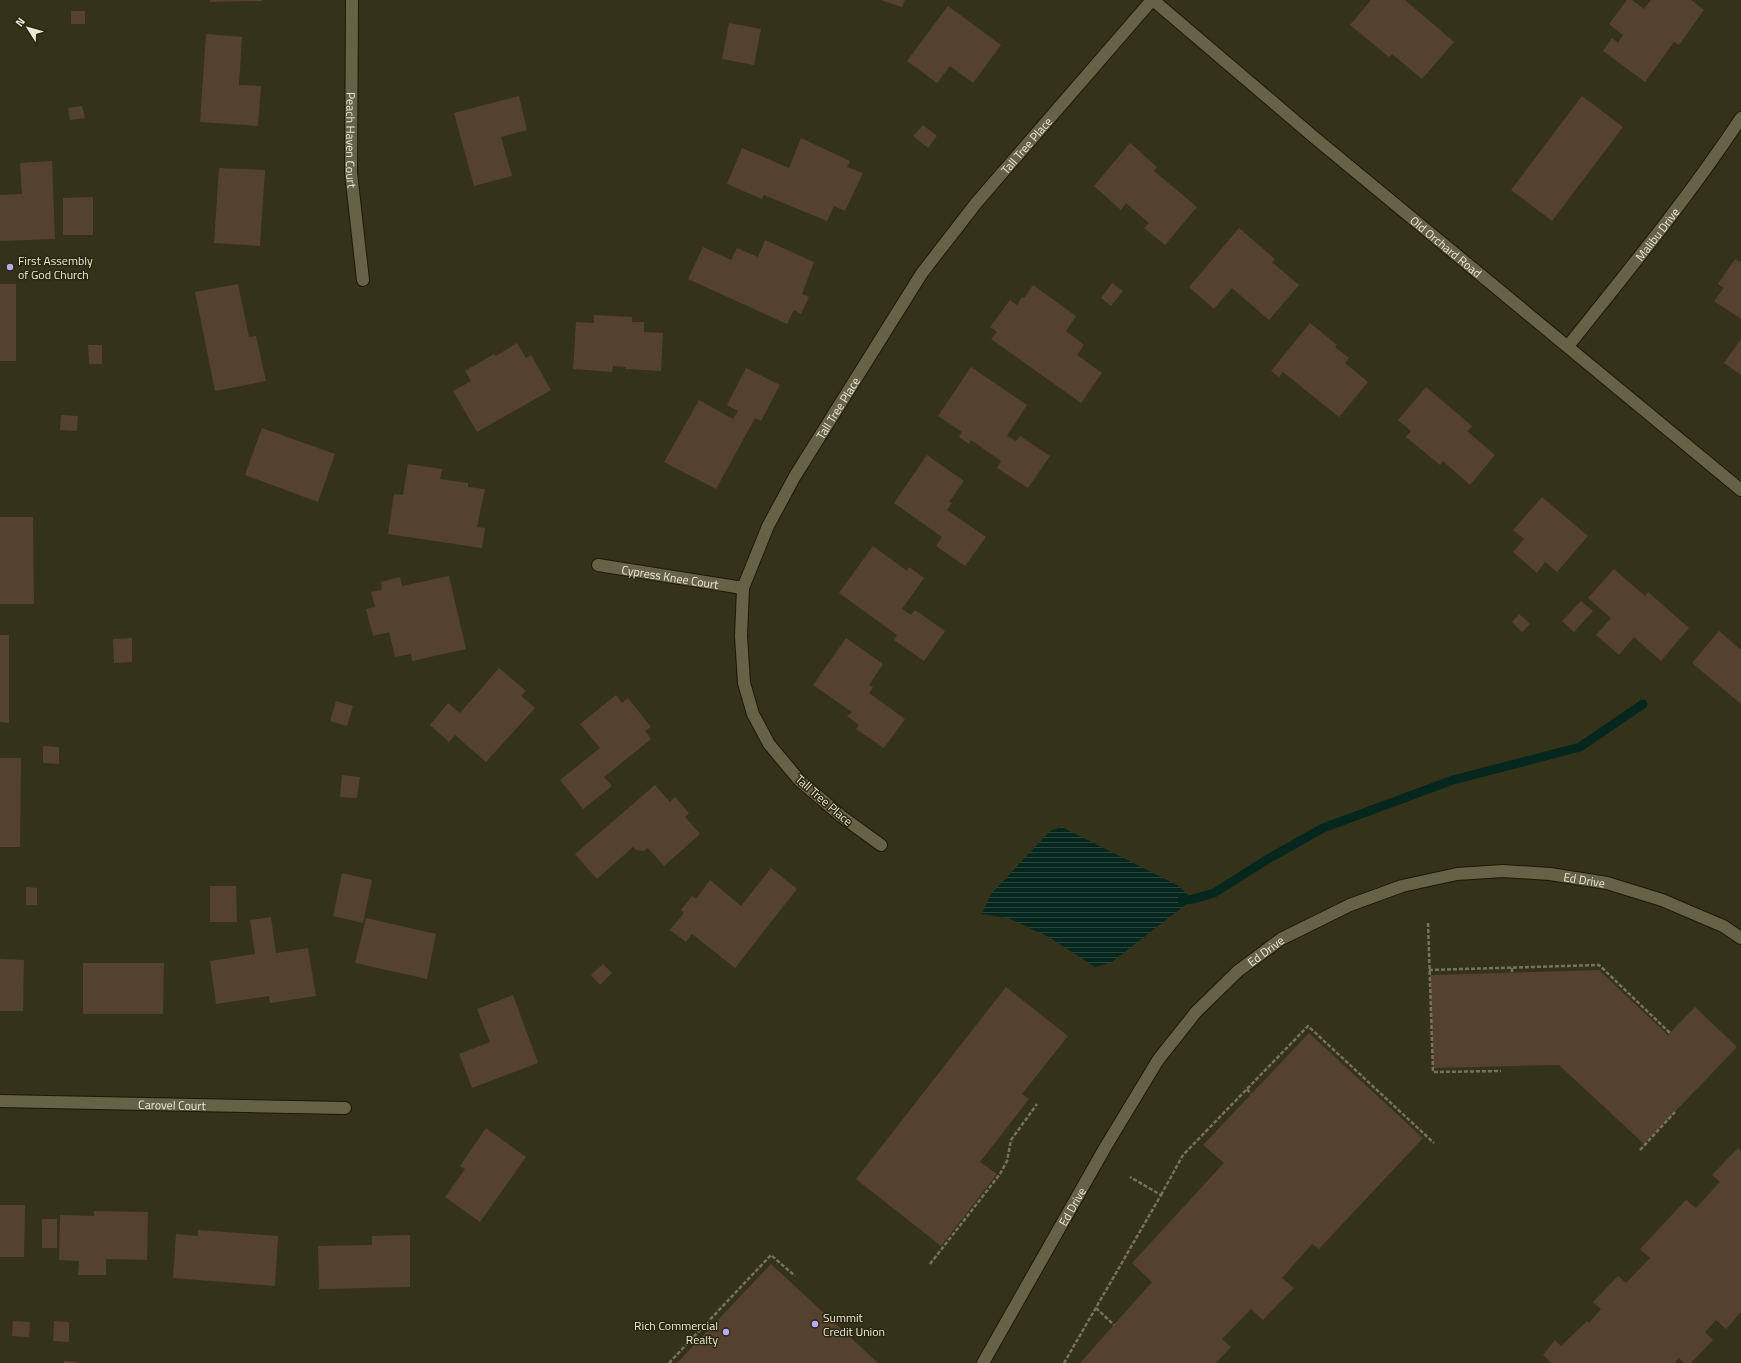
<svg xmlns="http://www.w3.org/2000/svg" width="1741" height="1363" viewBox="0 0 1741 1363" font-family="'Titillium Web',sans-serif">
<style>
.water{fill:url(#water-rules)}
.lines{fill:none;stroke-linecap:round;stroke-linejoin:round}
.stream{stroke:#06271e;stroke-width:9}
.building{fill:#54422e}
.street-casing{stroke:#1c1a03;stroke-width:14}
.secondary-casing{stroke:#1c1a03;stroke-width:14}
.path{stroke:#75725d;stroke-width:2.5;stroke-dasharray:4 2;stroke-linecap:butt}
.street{stroke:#656248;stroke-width:12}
.secondary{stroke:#656248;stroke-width:12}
.poi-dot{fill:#b6acf8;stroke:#2b2810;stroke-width:1.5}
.labels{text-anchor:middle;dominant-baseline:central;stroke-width:3;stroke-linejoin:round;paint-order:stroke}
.street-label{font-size:12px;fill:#eae8da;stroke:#2b2810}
.poi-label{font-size:12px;fill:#eae8da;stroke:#2b2810;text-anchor:start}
</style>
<defs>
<pattern id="water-rules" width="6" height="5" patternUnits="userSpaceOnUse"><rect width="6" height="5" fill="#06271e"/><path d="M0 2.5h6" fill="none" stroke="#2a463e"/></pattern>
</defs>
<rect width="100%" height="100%" fill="#35321a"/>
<path class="water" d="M1062 827 1177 885 1193 899 1112 962 1095 967 1047 936 1008 918 982 914 991 894 1050 831Z"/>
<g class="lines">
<path class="stream" d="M1182 900 1193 899 1214 893 1268 859 1323 828 1453 780 1580 747 1643 704"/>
</g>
<g class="building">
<path d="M210 0H262V1L210 2Z"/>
<path d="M880 0H905L902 7Z"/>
<path d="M1371 0H1405L1454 42 1422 79 1392 54 1389 57 1350 25Z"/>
<path d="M1627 0H1632L1644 9 1651 0H1691L1704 10 1679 45 1674 42 1645 82 1603 51 1612 38 1618 43 1623 35 1609 24Z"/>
<path d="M948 6 1001 45 973 83 950 66 937 83 907 61Z"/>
<rect x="71" y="11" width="14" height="13"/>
<path d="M729 23 761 29 754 65 722 59Z"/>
<path d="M206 34 242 37 239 85 261 86 258 126 200 122Z"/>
<path d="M519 96 527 130 501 137 512 176 474 186 454 113Z"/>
<path d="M1582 96 1623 127 1552 221 1511 190Z"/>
<path d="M82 106 85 118 70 120 68 108Z"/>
<path d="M923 125 937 136 928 148 913 136Z"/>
<path d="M801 138 850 161 847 167 863 173 845 211 834 206 827 221 764 195 762 199 727 184 742 148 789 168Z"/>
<path d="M1130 143 1157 167 1154 171 1197 207 1165 245 1144 228 1149 223 1126 203 1121 210 1094 186Z"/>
<path d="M52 161 55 239 0 241V195L22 194 20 163Z"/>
<path d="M219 168 265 170 260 246 214 243Z"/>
<path d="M93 197V235H63V198Z"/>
<path d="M1239 228 1275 259 1272 262 1299 285 1269 320 1232 288 1214 309 1189 287Z"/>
<path d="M765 240 814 262 802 294 809 297 801 314 794 310 787 324 688 279 703 247 731 260 737 248 758 257Z"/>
<path d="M1735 259 1740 262 1741 260V319L1714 301 1724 288 1718 284Z"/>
<path d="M1112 283 1123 291 1111 306 1101 298Z"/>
<rect x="0" y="284" width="16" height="77"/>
<path d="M238 284 249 337 256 336 266 381 215 391 195 292Z"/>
<path d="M1033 285 1076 316 1066 331 1084 345 1077 355 1102 373 1081 403 991 339 997 332 990 327 1010 300 1017 305 1022 297 1024 298Z"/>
<path d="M594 315 632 317V322H644V332L663 333 661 371 625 369 626 367 613 366 612 372 573 369 576 322 594 323Z"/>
<path d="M1310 323 1337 345 1335 347 1349 358 1345 363 1368 382 1339 417 1283 372 1279 377 1271 371Z"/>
<path d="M1741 339V375L1724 363Z"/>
<path d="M517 343 526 358 531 355 551 390 477 432 453 391 471 381 465 371 494 354 496 356Z"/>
<path d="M88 345H102V364H89Z"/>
<path d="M971 367 1027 405 1007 436 1016 441 1020 436 1050 456 1028 488 997 468 1001 461 971 440 969 444 959 437 962 432 938 416Z"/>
<path d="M746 368 780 385 761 421 755 418 716 489 664 462 699 400 733 419 738 411 727 405Z"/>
<path d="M1426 387 1472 426 1467 431 1495 455 1470 485 1443 461 1440 465 1406 437 1411 431 1398 420Z"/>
<path d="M61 415 78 416 77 431 60 430Z"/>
<path d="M262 428 335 454 318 502 245 475Z"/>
<path d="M927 455 964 481 949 502 952 503 947 510 986 537 965 566 936 546 942 537 894 503Z"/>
<path d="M408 464 442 469 440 479 468 483V487L485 489 477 527 485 528 482 548 388 534 394 494 403 495Z"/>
<path d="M1542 497 1588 536 1557 572 1545 562 1537 573 1513 552 1524 539 1513 530Z"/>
<path d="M0 517H33L34 604H0Z"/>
<path d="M873 546 907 571 909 567 924 578 902 609 911 615 915 610 945 631 924 661 894 640 897 635 839 593Z"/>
<path d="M1614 569 1645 596 1648 592 1689 628 1661 661 1634 637 1619 655 1596 635 1611 618 1588 598Z"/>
<path d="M449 576 466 649 412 661 411 654 395 657 389 632 373 636 366 609 375 607 371 592 382 590 381 582 400 577 402 586Z"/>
<path d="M1581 601 1593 611 1574 632 1562 621Z"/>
<path d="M1519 614 1530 624 1522 632 1512 622Z"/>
<path d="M1719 631 1741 650V704L1692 663Z"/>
<path d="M0 635H9V723L0 722Z"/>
<path d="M132 638V662L114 663 113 639Z"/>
<path d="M846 638 883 664 869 685 873 687 869 693 905 719 884 748 856 729 859 725 847 716 852 712 813 685Z"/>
<path d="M499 668 526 691 521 696 535 708 486 762 455 735 449 742 430 725 448 703 460 713Z"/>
<path d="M616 695 622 703 628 698 651 727 645 731 651 739 604 777 612 786 583 809 560 780 600 748 580 724Z"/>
<path d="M336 701 353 706 347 726 330 721Z"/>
<path d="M43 746 59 747V764L43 763Z"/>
<path d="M0 758H21L20 847H0Z"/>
<path d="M342 775 360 777 357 798 340 797Z"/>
<path d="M655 785 670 802 675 797 689 813 685 817 700 834 664 866 648 848 644 851 636 850 633 847 597 879 575 854Z"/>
<path d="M771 868 797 889 735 968 692 934 686 942 670 930 684 913 681 910 692 896 696 899 710 880 741 906Z"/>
<path d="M342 873 372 880 363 923 333 916Z"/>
<path d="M210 886H236L237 922H210Z"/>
<path d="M26 887 37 888V905H26Z"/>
<path d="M271 917 276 953 308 948 316 996 270 1003 269 996 216 1004 210 961 255 954 250 920Z"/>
<path d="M366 918 436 934 427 979 355 963Z"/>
<path d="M0 959 24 960 23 1011H0Z"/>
<path d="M83 963H164L163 1014H83Z"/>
<path d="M603 964 612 973 600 985 591 975Z"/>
<path d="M1599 970 1668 1035 1695 1007 1737 1047 1644 1144 1559 1065 1433 1068 1430 975Z"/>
<path d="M1006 987 1068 1036 1022 1094 1029 1099 980 1162 997 1174 941 1246 856 1179Z"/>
<path d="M513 995 538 1063 472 1088 459 1054 490 1042 477 1009Z"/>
<path d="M1309 1033 1423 1138 1319 1249 1312 1244 1282 1278 1294 1288 1263 1320 1251 1309 1222 1339 1231 1347 1216 1363H1080L1152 1282 1132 1263 1224 1163 1203 1145Z"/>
<path d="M486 1128 526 1157 480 1222 445 1197 465 1169 460 1166Z"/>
<path d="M1738 1148 1741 1151V1312L1726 1329 1716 1320 1705 1332 1713 1340 1691 1363H1684L1679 1358 1675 1363H1552L1543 1355 1555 1340 1561 1346 1587 1321 1589 1323 1601 1309 1593 1302 1618 1276 1626 1283 1650 1258 1640 1249 1686 1200 1696 1208 1720 1182 1712 1175Z"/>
<path d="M0 1205H25L24 1257H0Z"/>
<path d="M94 1211 148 1212 147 1260 106 1259V1275H78L79 1261 59 1260 60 1215 94 1216Z"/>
<rect x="42" y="1219" width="15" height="29"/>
<path d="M198 1230 278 1236 275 1286 173 1278 176 1234 198 1236Z"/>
<path d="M410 1235V1287L319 1289 318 1246 372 1245V1236Z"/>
<path d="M771 1264 878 1363H677Z"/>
<path d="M13 1321 30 1322 29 1337 12 1336Z"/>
<path d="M54 1321 69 1322V1342L53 1341Z"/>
<path d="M64 1361 77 1362V1363H64Z"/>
</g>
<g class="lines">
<defs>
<g id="street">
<path id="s1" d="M352 0 351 173 363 280"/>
<path id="s2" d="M1153 0 1315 138 1741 490"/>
<path id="s3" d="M1568 346C1628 271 1688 198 1741 118"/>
<path id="s4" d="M598 565 743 588"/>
<path id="s5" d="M881 845 841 816 799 780 769 744 753 714 744 683 741 636 743 588 768 526 795 476 922 273 977 202 1152 0"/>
<path id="s6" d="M0 1101 345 1108"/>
</g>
<g id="secondary">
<path id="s7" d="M983 1363 1106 1146 1158 1060 1196 1012 1238 971 1281 939 1350 905 1402 886 1457 874 1503 871 1550 874 1607 883 1662 900 1723 926 1741 938"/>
</g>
</defs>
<use href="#street" class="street-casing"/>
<use href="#secondary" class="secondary-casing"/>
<g class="path">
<path d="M1428 923 1433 1072 1501 1071"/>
<path d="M1512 968V973"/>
<path d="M1429 970 1599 965 1670 1033"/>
<path d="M1247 1089 1251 1094"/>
<path d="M1640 1150 1675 1112"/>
<path d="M1161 1195 1183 1155 1308 1026 1434 1143"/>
<path d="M930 1264 1000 1174 1007 1161 1011 1140 1037 1104"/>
<path d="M1096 1308 1114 1325"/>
<path d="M669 1363 771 1255 795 1276"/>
<path d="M1064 1363 1161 1195 1130 1177"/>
</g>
<use href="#street" class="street"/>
<use href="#secondary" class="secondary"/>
</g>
<g class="poi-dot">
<circle cx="10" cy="267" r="4"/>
<circle cx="815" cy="1324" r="4"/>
<circle cx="726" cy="1332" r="4"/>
</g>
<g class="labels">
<g class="street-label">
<text stroke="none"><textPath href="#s1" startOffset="140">Peach Haven Court</textPath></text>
<text stroke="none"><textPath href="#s5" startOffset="841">Tall Tree Place</textPath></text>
<text stroke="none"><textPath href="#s3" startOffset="143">Malibu Drive</textPath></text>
<text stroke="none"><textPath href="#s2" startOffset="383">Old Orchard Road</textPath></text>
<text stroke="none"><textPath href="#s5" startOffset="517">Tall Tree Place</textPath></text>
<text stroke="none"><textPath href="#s4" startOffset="73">Cypress Knee Court</textPath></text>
<text transform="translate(824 800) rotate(41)">Tall Tree Place</text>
<text stroke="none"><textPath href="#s7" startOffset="840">Ed Drive</textPath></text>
<text stroke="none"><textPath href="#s7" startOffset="504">Ed Drive</textPath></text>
<text stroke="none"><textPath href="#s6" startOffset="172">Carovel Court</textPath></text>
<text stroke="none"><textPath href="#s7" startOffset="180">Ed Drive</textPath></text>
</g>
<g class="poi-label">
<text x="18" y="260">First Assembly<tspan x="18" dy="14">of God Church</tspan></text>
<text x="823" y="1317">Summit<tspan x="823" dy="14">Credit Union</tspan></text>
<text x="718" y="1325" text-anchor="end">Rich Commercial<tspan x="718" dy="14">Realty</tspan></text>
</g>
</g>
<g transform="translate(28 28) rotate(307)" stroke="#2b2810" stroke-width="3" paint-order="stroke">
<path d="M0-3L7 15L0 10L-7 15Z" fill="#eae8da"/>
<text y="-6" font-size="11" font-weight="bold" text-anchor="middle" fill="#eae8da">N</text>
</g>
</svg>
